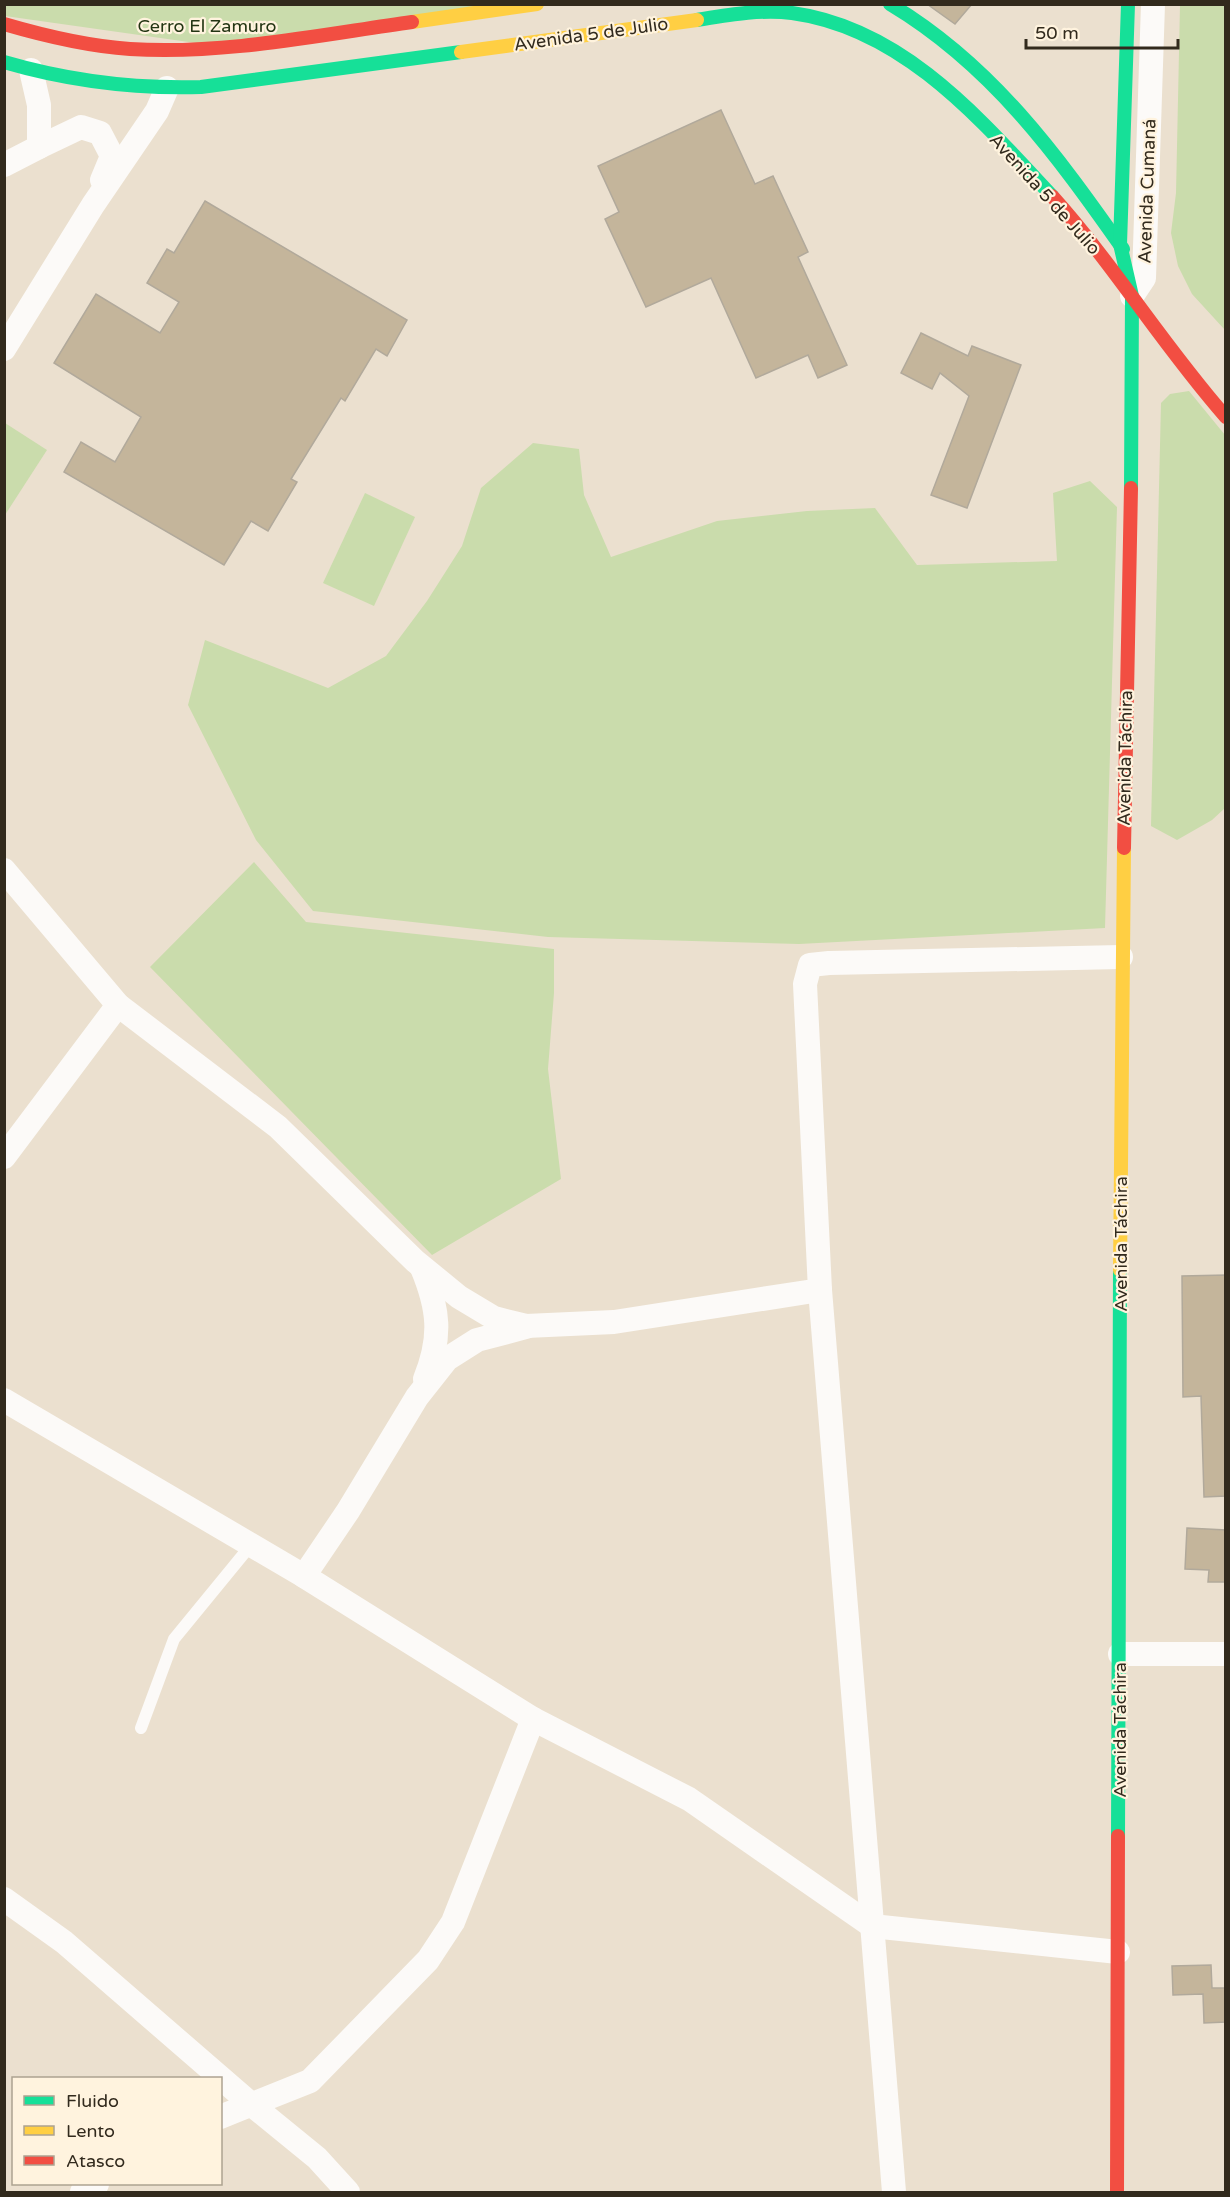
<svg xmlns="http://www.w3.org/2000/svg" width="1230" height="2197" viewBox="0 0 1230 2197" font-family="'Varela Round',sans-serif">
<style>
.green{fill:#cadcac}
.building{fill:#c4b59b;stroke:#b1a99b;stroke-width:1.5}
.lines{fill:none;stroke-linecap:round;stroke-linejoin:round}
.lane{stroke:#fcfaf8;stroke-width:12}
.street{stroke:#fcfaf8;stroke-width:24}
.fast{stroke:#16e098;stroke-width:14}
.slow{stroke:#ffcf43;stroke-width:14}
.jam{stroke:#f24e42;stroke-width:14}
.labels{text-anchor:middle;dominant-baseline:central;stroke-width:4.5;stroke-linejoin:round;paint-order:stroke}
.park-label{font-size:18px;fill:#233513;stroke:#fff3de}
.street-label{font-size:18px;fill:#322a1d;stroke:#fff3de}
</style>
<rect width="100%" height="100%" fill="#ebe0cf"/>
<g class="green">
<path d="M4 5H485L231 48 5 16Z"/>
<path d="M1180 5H1225V330L1192 294 1178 266 1171 233 1176 193Z"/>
<path d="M1189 391 1225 435V808L1212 820 1177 840 1151 826 1161 403 1170 394Z"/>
<path d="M5 423 47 450 5 515Z"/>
<path d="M533 443 579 449 584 495 611 557 717 521 807 511 875 508 917 565 1057 561 1053 493 1090 481 1117 507 1105 928 799 944 548 937 313 911 256 840 188 705 205 640 328 688 386 656 427 601 462 546 481 488Z"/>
<path d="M365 493 415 517 374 606 323 583Z"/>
<path d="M254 862 306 922 554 949V993L548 1069 561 1179 432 1255 150 967Z"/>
</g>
<g class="building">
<path d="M927 4H972L955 24Z"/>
<path d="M721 110 755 184 773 176 808 252 798 257 847 365 818 378 808 355 756 378 711 278 646 307 605 219 619 212 598 166Z"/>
<path d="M205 201 407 320 387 356 376 349 345 401 341 398 291 479 297 482 268 531 251 521 224 565 64 472 81 442 115 462 141 417 54 363 96 294 160 333 179 302 147 283 167 249 174 253Z"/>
<path d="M921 333 968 356 972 346 1021 365 967 508 931 495 969 396 940 373 932 389 901 373Z"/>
<path d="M1226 1275V1496L1204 1497 1201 1396 1183 1397 1182 1276Z"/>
<path d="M1187 1528 1226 1530V1582H1208L1209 1570 1185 1569Z"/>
<path d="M1211 1965 1212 1988H1226V2022L1204 2023 1203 1994 1173 1995 1172 1966Z"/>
</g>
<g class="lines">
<path class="lane" d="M141 1728 174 1639 251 1545"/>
<g class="street">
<path d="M39 147 81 127 100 133 112 156 102 180"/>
<path d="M4 165 39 147V105L31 70"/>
<path d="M1132 296 1144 278 1153 4"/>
<path d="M4 349 93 205 157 111 167 88"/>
<path d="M4 870 118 1005 278 1127 415 1261 459 1297 494 1318 526 1326 614 1322 820 1290"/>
<path d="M4 1157 118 1005"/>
<path d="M422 1268C439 1309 442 1337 425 1379"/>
<path d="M4 1400 304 1576 533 1719 689 1799 872 1926 1118 1952"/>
<path d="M304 1576 348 1511 417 1397 447 1359 477 1340 526 1327"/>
<path d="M1120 1654H1226"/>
<path d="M4 1899 64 1942 252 2105 317 2158 348 2192"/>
<path d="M220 2117 310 2081 428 1960 453 1922 533 1719"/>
<path d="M82 2192 97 2184"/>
<path d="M894 2192 820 1290 805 984 810 965 829 963 1121 957"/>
</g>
<g class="fast">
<path d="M890 4C992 65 1056 154 1123 249"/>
<path d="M1128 4 1120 244 1132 296 1131 488"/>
<path d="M697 20C728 15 761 9 792 13 903 28 980 119 1052 196"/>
<path d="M4 62C69 81 133 89 201 87L461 52"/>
<path d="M1118 1836 1120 1270"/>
</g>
<g class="slow">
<path d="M412 22 537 4"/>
<path d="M461 52 697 20"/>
<path d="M1120 1270 1124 848"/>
</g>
<g class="jam">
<path d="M4 24C45 36 86 46 130 49 223 55 319 35 412 22"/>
<path d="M1052 196C1115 266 1164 347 1226 417"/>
<path d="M1124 848 1131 488"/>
<path d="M1117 2192 1118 1836"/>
</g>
</g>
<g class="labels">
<g class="park-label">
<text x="207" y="26">Cerro El Zamuro</text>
</g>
<g class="street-label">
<text transform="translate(591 34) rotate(-8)">Avenida 5 de Julio</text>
<text transform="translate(1147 191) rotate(-88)">Avenida Cumaná</text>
<text transform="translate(1045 194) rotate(48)">Avenida 5 de Julio</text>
<text transform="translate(1125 758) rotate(-89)">Avenida Táchira</text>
<text transform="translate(1121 1244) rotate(-90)">Avenida Táchira</text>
<text transform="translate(1120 1730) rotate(-90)">Avenida Táchira</text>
</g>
</g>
<rect width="1230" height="2197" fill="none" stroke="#322a1d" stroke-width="12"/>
<rect x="12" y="2077" width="210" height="108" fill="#fff3de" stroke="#ada391" stroke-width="1.5"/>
<rect x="24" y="2096" width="30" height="9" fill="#16e098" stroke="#ada391" stroke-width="1.5"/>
<text x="66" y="2107" font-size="18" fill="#322a1d">Fluido</text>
<rect x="24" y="2126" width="30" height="9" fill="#ffcf43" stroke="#ada391" stroke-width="1.5"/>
<text x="66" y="2137" font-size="18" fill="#322a1d">Lento</text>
<rect x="24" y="2156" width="30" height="9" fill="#f24e42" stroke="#ada391" stroke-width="1.5"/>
<text x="66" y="2167" font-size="18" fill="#322a1d">Atasco</text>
<path d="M1026 39v9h152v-9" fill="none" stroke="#322a1d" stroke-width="3"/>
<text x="1035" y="39" font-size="18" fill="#322a1d" stroke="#fff3de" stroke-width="4.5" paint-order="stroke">50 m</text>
</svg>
